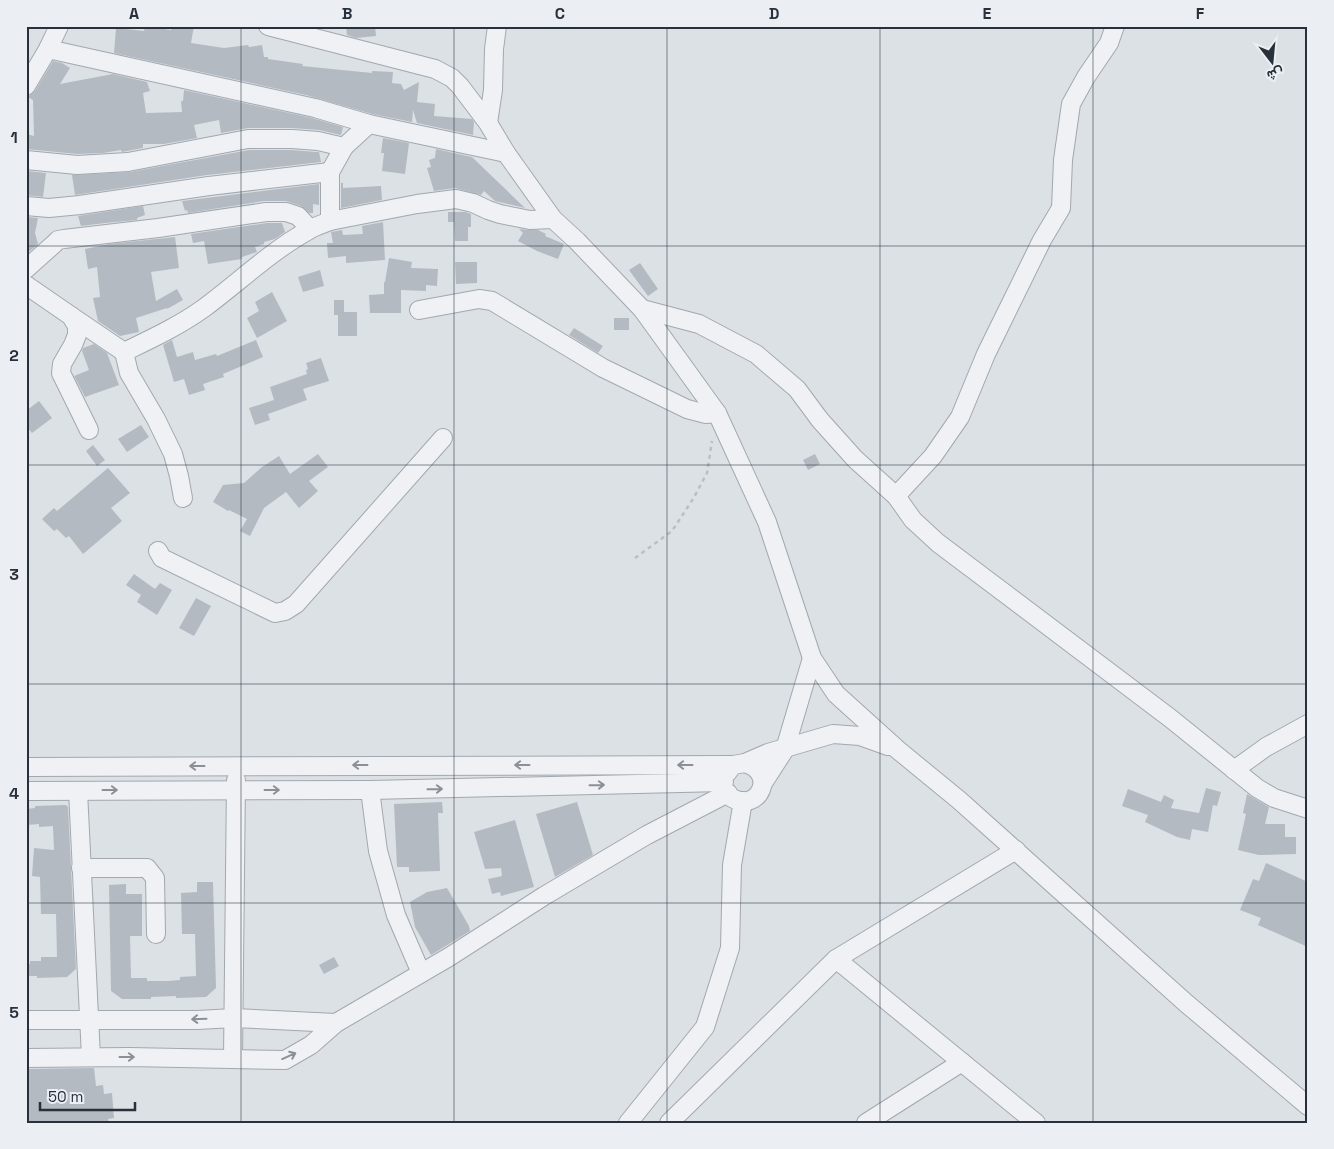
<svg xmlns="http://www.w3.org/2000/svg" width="1334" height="1149" viewBox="0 0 1334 1149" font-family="'Space Grotesk',Vazirmatn,sans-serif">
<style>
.building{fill:#b4bac2}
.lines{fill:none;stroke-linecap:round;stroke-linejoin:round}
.minor-casing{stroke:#a2a8af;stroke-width:20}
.path{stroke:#bbbfc4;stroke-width:2.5;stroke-dasharray:4 4;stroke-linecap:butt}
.minor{stroke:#eff1f4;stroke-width:18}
.oneway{stroke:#8b9098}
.grid{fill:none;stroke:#27303b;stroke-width:1;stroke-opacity:0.55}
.neatline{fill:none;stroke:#27303b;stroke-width:2}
.grid-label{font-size:16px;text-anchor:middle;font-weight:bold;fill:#27303b}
</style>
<rect width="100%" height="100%" fill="#dce1e6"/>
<g class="building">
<path d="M145 26 171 30 172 26H194L191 43 224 48 248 45 249 47 262 45 264 57H268V59L303 64 302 66 372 73V71L393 72 392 83 401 84 404 90 419 82 417 102 435 104 434 116 472 119 474 122 473 135 417 123 413 110 412 122 372 114 306 95 114 53 116 28 144 31Z"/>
<path d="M346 26H375L376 36 356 38 347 35Z"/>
<path d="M53 61 62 63 70 68 60 84 113 74 147 82 150 91 143 93 146 113 182 112 181 101H183L184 90 312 118 343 127 341 135 319 130 292 128H248L221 133 219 120 194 125 197 138 164 144H143V148L127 151 122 152 121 150 103 153 77 154 26 149V134L34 136 33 100 28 97 35 91Z"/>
<path d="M383 138 409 143 405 174 382 171 384 153H381Z"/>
<path d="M436 149 472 157 525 208 495 201 484 191 481 195 455 188 434 191 427 168 431 167 429 160 435 158Z"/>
<path d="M249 150H292L316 152H319L321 162 207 175 75 195 72 175 130 172Z"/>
<path d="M26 171 46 173 43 197 26 195Z"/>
<path d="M341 183H343V188L381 186 382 200 341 208Z"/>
<path d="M319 184V205L313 204V213H309L301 206 286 201H264L188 213 187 210 185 211 182 201Z"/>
<path d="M143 206 145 215 137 218V220L105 223 81 226 78 216Z"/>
<path d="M448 212H465L471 214V227H468V241H455L454 222H448Z"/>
<path d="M26 217 38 218 35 233 38 244 30 251H26Z"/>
<path d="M383 222 385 260 346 263V256L328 258 327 243H333L331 232 342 230 343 235 363 234 362 226Z"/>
<path d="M267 223H282L285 232 275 239 264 242V244L255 247 257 252 242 257V259L208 264 204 241 193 243 191 234Z"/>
<path d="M519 229 528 230H538L546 234 545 236 564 244 558 259 537 251 518 241 523 233Z"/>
<path d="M175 237 179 268 151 272 156 301 177 289 183 300 167 309V308L136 318 139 332 120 336 98 321 93 298 100 297 97 267 88 269 85 249 109 244Z"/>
<path d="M389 258 412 262 411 268 438 269 437 286 426 285V291L401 290V313H370L369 295 384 294V282H385Z"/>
<path d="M455 262H477V283L456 284Z"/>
<path d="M640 263 658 289 648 296 629 270Z"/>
<path d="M320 270 324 286 303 292 298 277Z"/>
<path d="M272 292 287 321 257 338 247 318 259 311 255 302Z"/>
<path d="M334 300H344V312H357V336H338V315H334Z"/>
<rect x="614" y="318" width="15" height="12"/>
<path d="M574 328 603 346 598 353 569 335Z"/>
<path d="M172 340 177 357 193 352 195 360 216 354 217 356 256 340 263 357 223 374 224 377 203 384 205 390 189 395 184 379 174 382 163 345Z"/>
<path d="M94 344 107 353 119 385 85 397 74 376 89 370 82 351 83 348Z"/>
<path d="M321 358 329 381 303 389 307 400 268 414 270 420 255 425 249 408 274 400 270 387 307 374 306 370 308 369 306 363Z"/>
<path d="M39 401 52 418 32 433 26 426V411Z"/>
<path d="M141 425 149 437 127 452 118 439Z"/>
<path d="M93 445 105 460 97 466 86 451Z"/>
<path d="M318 454 328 467 309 481 318 491 299 508 286 492 264 508 250 536 240 531 247 519 229 510 228 511 213 502 223 485 244 483 262 467 279 456 290 474Z"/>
<path d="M815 454 820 464 808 470 803 460Z"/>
<path d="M108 468 130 493 111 508 122 521 83 554 69 536 66 538 57 529 54 531 42 519 54 508 57 511Z"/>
<path d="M134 574 155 589 160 583 172 590 157 615 137 602 141 595 126 585Z"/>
<path d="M196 598 211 606 194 636 179 628Z"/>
<path d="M1206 788 1221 792 1217 806 1213 805 1208 832 1192 829 1190 840 1177 837 1145 822 1148 815 1122 806 1128 789 1161 802 1164 795 1174 800 1171 808 1199 813Z"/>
<path d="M1247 794 1269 807 1265 824H1285V837H1296V854L1259 855 1238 850 1246 814 1243 813Z"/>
<path d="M442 802 443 813H438L440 871 409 872V867H397L394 804Z"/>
<path d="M577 802 593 855 555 877 536 814Z"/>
<path d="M66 805 68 807 76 969 67 977 37 978V976H26V964H30V961H41V957H57L56 914H41L40 877 32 876 34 848 54 850 53 826 39 827V824L26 825V809L35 808V806Z"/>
<path d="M515 820 534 887 501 896 500 892 492 894 488 879 502 876 501 868 485 869 474 832Z"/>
<path d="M1266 863 1308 882V947L1258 925 1261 918 1240 910 1253 879 1259 881Z"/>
<path d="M197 882H213L216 988 206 997 176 998V996L151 997V999H122L111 991 109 885 126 884V894H142V936H130L131 978H147V981H168L180 980V977L196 976 195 934H182L181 893 197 892Z"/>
<path d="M447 888 469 926 470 931 431 955 415 927 410 902 427 892Z"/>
<path d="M334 957 339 966 324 974 319 965Z"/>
<path d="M94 1068 96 1086 103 1085 104 1094 112 1093 114 1118 108 1119 109 1123H26V1069Z"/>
</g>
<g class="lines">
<defs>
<g id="minor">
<path d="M268 26 435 69 452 78 460 86 488 123 506 153 553 219 577 241 642 309 717 413 767 522 812 658 836 694 898 750 959 800 1187 1004 1308 1106"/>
<path d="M48 49 315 108 369 124 506 153"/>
<path d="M26 86 48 49 59 26"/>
<path d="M488 123 493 90 494 49 497 26"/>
<path d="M26 160 77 165 128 162 248 139H292L318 141 344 147 369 124"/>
<path d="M26 206 49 208 80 205 209 186 330 172"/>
<path d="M330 221 417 204 456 199 473 203 488 210 500 214 530 220 553 219"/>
<path d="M26 269 54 244 58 240 64 239 158 228 266 212H286L298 216 310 229"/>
<path d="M26 285 71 316 77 326V335L73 345 62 364 61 373 89 430"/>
<path d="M642 309 699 324 756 354 797 389 820 420 855 459 896 496 913 520 938 543 1170 718 1257 788 1274 798 1308 809"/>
<path d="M419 310 479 299 492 301 603 368 687 409 706 414 717 413"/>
<path d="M71 316 124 352C151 339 179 326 204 308 239 282 271 251 309 230 315 226 323 224 330 221V172L344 147"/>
<path d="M124 352 129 373 156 419 173 454 179 476 183 498"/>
<path d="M896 496 933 456 960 417 986 354 1042 240 1061 208 1063 160 1071 104 1086 77 1109 43 1115 26"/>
<path d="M158 551 162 558 275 613 285 611 296 604 443 438"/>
<path d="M26 767 733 765"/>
<path d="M1234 770 1266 747 1308 724"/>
<path d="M727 773 733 765 745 763 768 753 833 734 860 736 888 746"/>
<path d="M763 783 785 749 812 658"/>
<path d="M370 790 378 851 396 915 421 973"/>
<path d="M26 791 370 790 724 782"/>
<path d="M78 791 91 1057"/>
<path d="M732 798C760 813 777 772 745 763"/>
<path d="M81 868H147L155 878 156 934"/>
<path d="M836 959 1036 1123"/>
<path d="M26 1020H197L234 1018 336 1023"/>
<path d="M26 1058 129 1057 285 1060 311 1045 336 1023 449 957 544 896 647 835 728 793"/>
<path d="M233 1059 236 780"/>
<path d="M628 1123 705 1027 730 948 732 865 743 801"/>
<path d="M669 1123 836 959 1016 850"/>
<path d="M866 1123 962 1062"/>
</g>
</defs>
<use href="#minor" class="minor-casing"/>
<path class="path" d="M635 558 672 531 693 499 707 473 712 441"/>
<use href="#minor" class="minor"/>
</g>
<defs><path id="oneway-shaft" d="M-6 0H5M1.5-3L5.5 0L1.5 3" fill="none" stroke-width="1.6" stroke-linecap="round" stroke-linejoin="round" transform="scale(1.25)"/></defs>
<g class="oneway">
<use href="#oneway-shaft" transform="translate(360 765) rotate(180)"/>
<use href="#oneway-shaft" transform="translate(522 765) rotate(180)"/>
<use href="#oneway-shaft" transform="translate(685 765) rotate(180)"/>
<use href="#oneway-shaft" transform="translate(197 766) rotate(180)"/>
<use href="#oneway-shaft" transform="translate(597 785) rotate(-1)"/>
<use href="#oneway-shaft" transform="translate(435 789) rotate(-1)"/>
<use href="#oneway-shaft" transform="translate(110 790)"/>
<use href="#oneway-shaft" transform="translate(272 790)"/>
<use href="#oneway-shaft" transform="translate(199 1019) rotate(178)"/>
<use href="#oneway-shaft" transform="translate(289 1056) rotate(-24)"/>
<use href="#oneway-shaft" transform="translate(127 1057)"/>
</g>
<path class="grid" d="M241 26V1123M454 26V1123M667 26V1123M880 26V1123M1093 26V1123M26 246H1308M26 465H1308M26 684H1308M26 903H1308"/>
<rect width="1334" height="1149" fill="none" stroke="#ebeff4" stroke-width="55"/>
<g transform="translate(1272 62) rotate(164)" stroke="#ebeff4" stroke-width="4" paint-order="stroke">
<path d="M0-4L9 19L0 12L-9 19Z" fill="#27303b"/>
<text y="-8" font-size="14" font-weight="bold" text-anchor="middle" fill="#27303b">ش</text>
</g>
<path d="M40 1102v8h95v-8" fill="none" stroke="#27303b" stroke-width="2.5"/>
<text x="48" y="1102" font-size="15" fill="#27303b" stroke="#ebeff4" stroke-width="4" paint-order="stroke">50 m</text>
<rect x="28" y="28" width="1278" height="1094" class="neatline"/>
<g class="grid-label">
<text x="134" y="19">A</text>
<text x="347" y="19">B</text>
<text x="560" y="19">C</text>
<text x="774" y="19">D</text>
<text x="987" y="19">E</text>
<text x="1200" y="19">F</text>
<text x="14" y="143">1</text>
<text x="14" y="361">2</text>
<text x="14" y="580">3</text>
<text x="14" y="799">4</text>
<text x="14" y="1018">5</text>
</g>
</svg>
